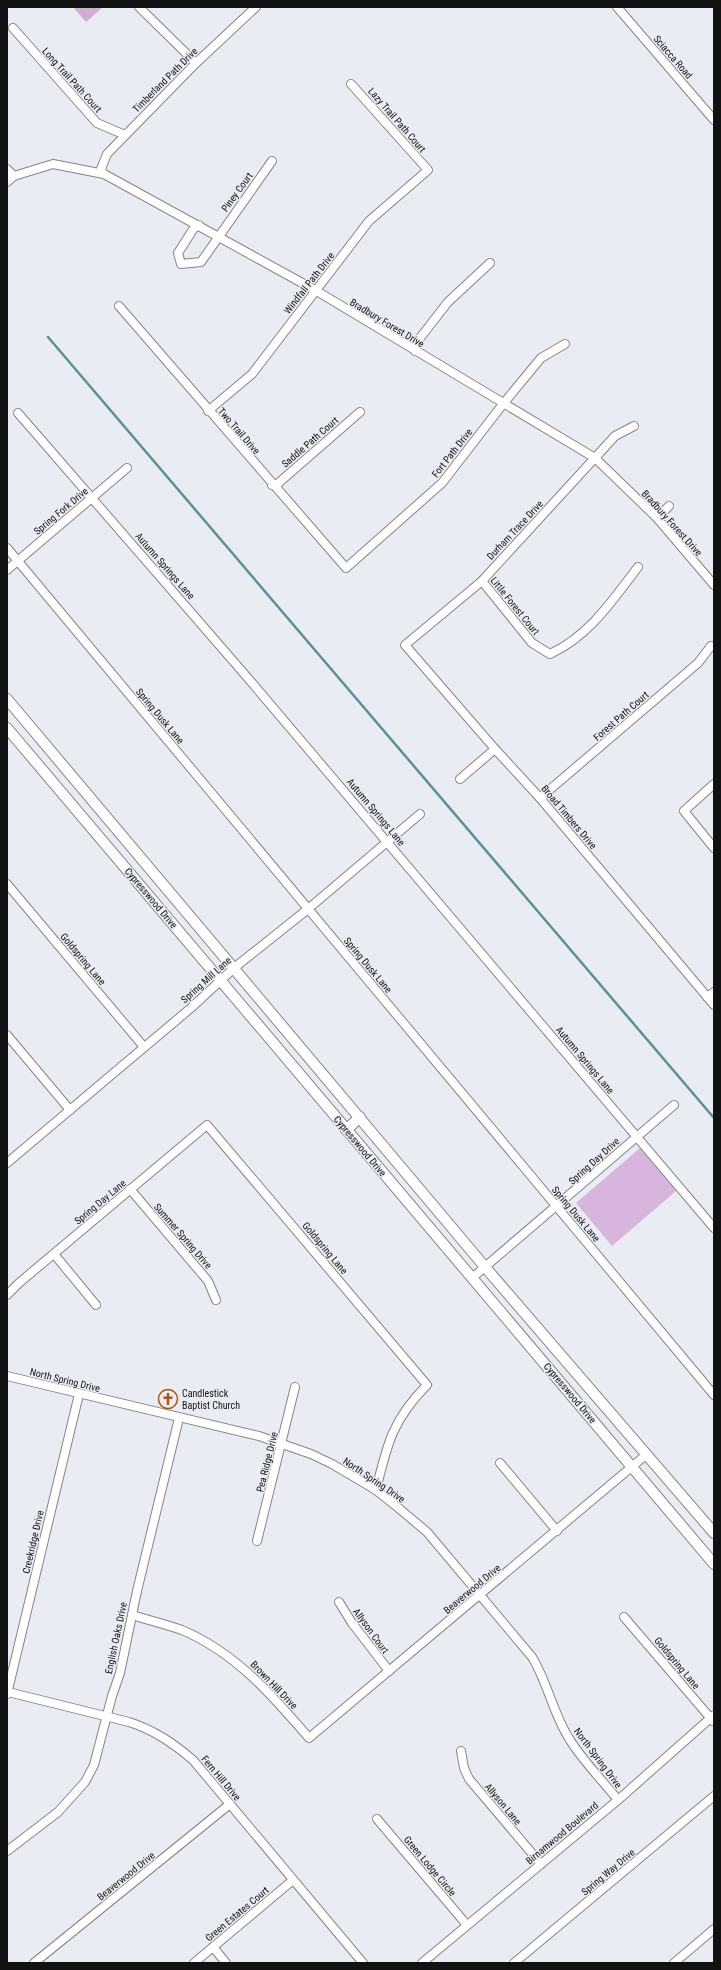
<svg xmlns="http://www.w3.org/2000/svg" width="721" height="1970" viewBox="0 0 721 1970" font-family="'Roboto Condensed',sans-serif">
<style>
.green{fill:#d7b5dc}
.forest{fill:#d1acd7}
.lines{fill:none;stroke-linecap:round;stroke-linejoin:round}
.stream{stroke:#5d9097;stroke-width:2.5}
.minor-casing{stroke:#83858b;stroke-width:10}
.major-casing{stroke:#83858b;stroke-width:12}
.minor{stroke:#fff;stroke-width:8}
.major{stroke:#fff;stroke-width:10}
.labels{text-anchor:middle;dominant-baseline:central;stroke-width:3;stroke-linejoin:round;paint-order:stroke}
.street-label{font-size:10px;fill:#111214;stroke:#e9ecf2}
.poi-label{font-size:10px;fill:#111214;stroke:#e9ecf2;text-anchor:start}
</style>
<rect width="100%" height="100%" fill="#e9ecf2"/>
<path class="green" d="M640 1148 676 1191 612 1246 576 1203Z"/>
<path class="forest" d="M73 7H103L86 22Z"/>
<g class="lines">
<path class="stream" d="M48 337 714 1118"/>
<defs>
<g id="minor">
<path d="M139 7 196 63"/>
<path d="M617 7 714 120"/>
<path d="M13 28 97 123 125 135"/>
<path d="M7 169 14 176"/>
<path d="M104 174 101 169 107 154 196 63 256 7"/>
<path d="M7 182 14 176 53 164 104 174 315 290 595 458 657 518 714 585"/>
<path d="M199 225 194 228 178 253 181 264 201 262 272 161"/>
<path d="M119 306 346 568 442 483 503 404 541 358 565 344"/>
<path d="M415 351 413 347 448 302 490 263"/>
<path d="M208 411 252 374 369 221 428 170 351 84"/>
<path d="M18 413 247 677 714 1228"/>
<path d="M634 426 615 436 482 581 405 645 495 749 540 798 714 1005"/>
<path d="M272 485 275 486 360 412"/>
<path d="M657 518 669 506"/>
<path d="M7 548 714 1395"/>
<path d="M7 570 127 468"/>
<path d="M482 581 532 643 550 654C589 636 612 601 638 567"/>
<path d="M460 779 495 749"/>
<path d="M714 784 684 811 714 848"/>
<path d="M540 798 698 663 711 646"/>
<path d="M7 884 144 1047"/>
<path d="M707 997 714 992"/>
<path d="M7 1035 70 1110"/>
<path d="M7 1163 192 1007 234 968 308 909 420 814"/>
<path d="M130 1189 208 1281 216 1300"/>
<path d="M54 1254 96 1305"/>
<path d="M472 1278 674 1105"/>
<path d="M7 1295 19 1283 207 1125 427 1385C393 1419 387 1444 376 1490"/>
<path d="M7 1376 259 1436 311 1454 332 1464 376 1490 395 1505 427 1532 532 1657C548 1683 553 1714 570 1740 583 1761 602 1780 618 1800"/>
<path d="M500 1463 557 1531"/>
<path d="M257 1541 295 1387"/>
<path d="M339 1602 352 1623 389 1671"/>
<path d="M132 1615C148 1620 165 1624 182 1630 236 1653 272 1695 309 1738L647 1454"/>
<path d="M624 1617 713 1721"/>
<path d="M8 1692 129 1722C154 1730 173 1743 193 1760L363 1963"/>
<path d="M7 1694 79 1394"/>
<path d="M461 1751 464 1768 469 1779 541 1864"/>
<path d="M377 1819 467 1925"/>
<path d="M7 1851 58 1812 85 1782 94 1765 112 1696 120 1673 137 1591 179 1418"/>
<path d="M213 1947 226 1963"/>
<path d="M34 1963 230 1804"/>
<path d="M194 1963 293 1880"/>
<path d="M422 1963 618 1800 714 1715"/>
<path d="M514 1963 714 1796"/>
<path d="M674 1963 714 1929"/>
</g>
<g id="major">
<path d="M7 699 485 1267 714 1533"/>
<path d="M7 728 714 1564"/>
<path d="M346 1130 360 1117"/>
</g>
</defs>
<use href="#minor" class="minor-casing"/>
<use href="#major" class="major-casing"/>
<use href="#minor" class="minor"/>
<use href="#major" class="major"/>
</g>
<defs>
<symbol id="church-ring" viewBox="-11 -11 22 22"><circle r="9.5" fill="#e9ecf2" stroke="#b2520c" stroke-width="1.5"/><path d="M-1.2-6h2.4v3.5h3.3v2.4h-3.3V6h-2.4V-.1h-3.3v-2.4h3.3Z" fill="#b2520c"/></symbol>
</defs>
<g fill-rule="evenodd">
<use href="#church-ring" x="157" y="1388" width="22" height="22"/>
</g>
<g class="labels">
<g class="street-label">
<text transform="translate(673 57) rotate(49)">Sciacca Road</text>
<text transform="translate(72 80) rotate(48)">Long Trail Path Court</text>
<text transform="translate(165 80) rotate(-45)">Timberland Path Drive</text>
<text transform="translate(397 120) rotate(49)">Lazy Trail Path Court</text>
<text transform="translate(237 192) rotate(-54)">Piney Court</text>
<text transform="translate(309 283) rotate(-52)">Windfall Path Drive</text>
<text transform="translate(387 323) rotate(31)">Bradbury Forest Drive</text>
<text transform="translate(239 431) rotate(49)">Two Trail Drive</text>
<text transform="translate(310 442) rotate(-41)">Saddle Path Court</text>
<text transform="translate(452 453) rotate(-52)">Fort Path Drive</text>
<text transform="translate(61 511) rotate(-40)">Spring Fork Drive</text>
<text transform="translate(672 523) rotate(48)">Bradbury Forest Drive</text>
<text transform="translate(515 530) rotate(-47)">Durham Trace Drive</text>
<text transform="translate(165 566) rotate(49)">Autumn Springs Lane</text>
<text transform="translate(515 606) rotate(51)">Little Forest Court</text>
<text transform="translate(160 716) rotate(50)">Spring Dusk Lane</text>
<text transform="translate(621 716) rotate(-41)">Forest Path Court</text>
<text transform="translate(376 812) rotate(50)">Autumn Springs Lane</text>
<text transform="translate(569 817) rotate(50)">Broad Timbers Drive</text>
<text transform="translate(151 898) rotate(50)">Cypresswood Drive</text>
<text transform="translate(83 959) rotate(50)">Goldspring Lane</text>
<text transform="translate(368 965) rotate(50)">Spring Dusk Lane</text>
<text transform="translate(206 980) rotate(-42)">Spring Mill Lane</text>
<text transform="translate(585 1060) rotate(50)">Autumn Springs Lane</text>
<text transform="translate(360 1146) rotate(50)">Cypresswood Drive</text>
<text transform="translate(594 1161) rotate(-42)">Spring Day Drive</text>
<text transform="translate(100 1202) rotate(-40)">Spring Day Lane</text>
<text transform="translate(576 1214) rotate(50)">Spring Dusk Lane</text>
<text transform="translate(183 1236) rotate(49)">Summer Spring Drive</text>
<text transform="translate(325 1248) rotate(50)">Goldspring Lane</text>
<text transform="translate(65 1380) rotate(14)">North Spring Drive</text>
<text transform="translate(570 1393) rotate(50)">Cypresswood Drive</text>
<text transform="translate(267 1462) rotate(-76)">Pea Ridge Drive</text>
<text transform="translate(374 1480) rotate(34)">North Spring Drive</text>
<text transform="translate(33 1542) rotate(-77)">Creekridge Drive</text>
<text transform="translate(472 1589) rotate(-40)">Beaverwood Drive</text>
<text transform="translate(371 1631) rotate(54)">Allyson Court</text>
<text transform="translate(116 1638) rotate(-78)">English Oaks Drive</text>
<text transform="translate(677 1663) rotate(50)">Goldspring Lane</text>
<text transform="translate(274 1685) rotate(46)">Brown Hill Drive</text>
<text transform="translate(598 1758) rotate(53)">North Spring Drive</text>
<text transform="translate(221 1778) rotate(50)">Fern Hill Drive</text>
<text transform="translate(503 1804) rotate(50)">Allyson Lane</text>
<text transform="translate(562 1833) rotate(-40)">Birnamwood Boulevard</text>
<text transform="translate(430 1866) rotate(50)">Green Lodge Circle</text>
<text transform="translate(608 1872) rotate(-40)">Spring Way Drive</text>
<text transform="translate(126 1876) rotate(-39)">Beaverwood Drive</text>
<text transform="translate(237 1914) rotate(-40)">Green Estates Court</text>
</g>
<g class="poi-label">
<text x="182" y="1393">Candlestick<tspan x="182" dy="12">Baptist Church</tspan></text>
</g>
</g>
<rect width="721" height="1970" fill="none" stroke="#111214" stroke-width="16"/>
</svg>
